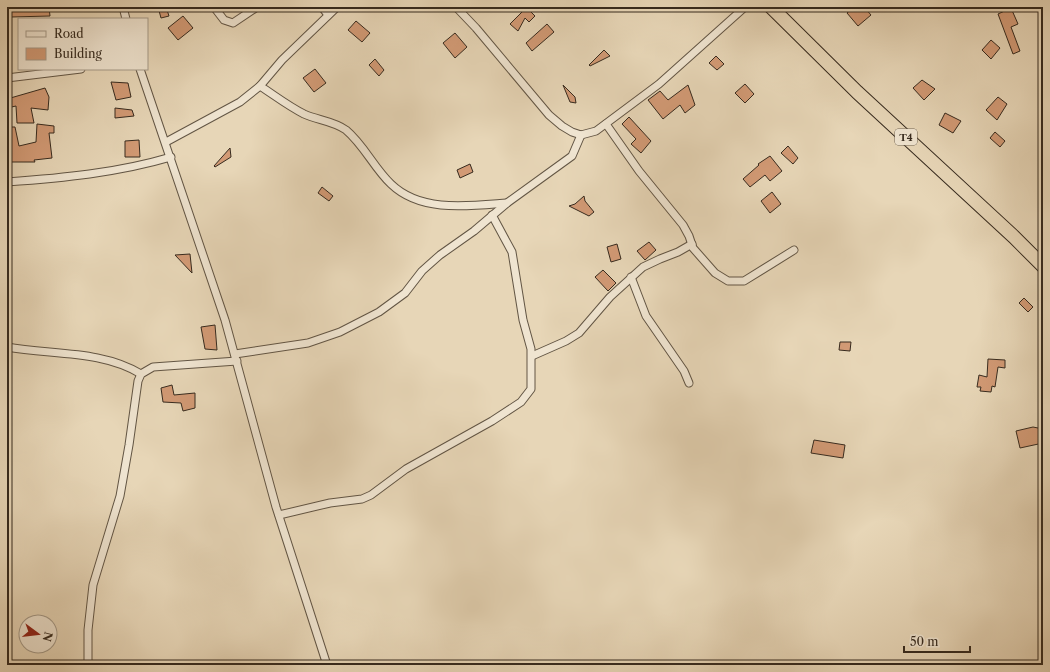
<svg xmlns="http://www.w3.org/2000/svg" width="1050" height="672" viewBox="0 0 1050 672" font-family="'Libre Caslon Text',serif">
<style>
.building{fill:#d29a75;stroke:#362a1e}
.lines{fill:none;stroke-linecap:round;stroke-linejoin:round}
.street-casing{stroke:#625544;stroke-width:9}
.highway-casing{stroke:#362a1e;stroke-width:15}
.street{stroke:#efe4d0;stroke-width:7}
.highway{stroke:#e7d6b7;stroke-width:13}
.labels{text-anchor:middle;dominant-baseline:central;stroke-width:4;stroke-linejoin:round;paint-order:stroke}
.shield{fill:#efe4d0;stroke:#6e6253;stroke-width:1}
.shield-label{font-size:10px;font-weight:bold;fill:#362a1e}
</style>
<rect width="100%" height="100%" fill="#e7d6b7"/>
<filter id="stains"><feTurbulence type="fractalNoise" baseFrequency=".005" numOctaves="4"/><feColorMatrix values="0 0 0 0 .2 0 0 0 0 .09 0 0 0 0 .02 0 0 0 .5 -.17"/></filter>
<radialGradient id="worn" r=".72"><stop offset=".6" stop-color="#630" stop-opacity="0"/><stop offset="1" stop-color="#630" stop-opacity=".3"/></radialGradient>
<g class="building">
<path d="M11 7H49L50 16 11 17Z"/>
<path d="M158 7H166L169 16 161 18Z"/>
<path d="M532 7 530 11 535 16 529 22 525 18 518 31 510 24 527 7Z"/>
<path d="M854 7H864L871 15 858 26 847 13Z"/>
<path d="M1011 8 1018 24 1011 27 1020 51 1013 54 998 14Z"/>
<path d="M183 16 193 28 178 40 168 28Z"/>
<path d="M356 21 370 33 362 42 348 30Z"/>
<path d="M547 24 554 32 532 51 526 43Z"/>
<path d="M455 33 467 47 455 58 443 43Z"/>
<path d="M991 40 1000 48 991 59 982 50Z"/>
<path d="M604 50 610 56 590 66 589 65Z"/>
<path d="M716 56 724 64 717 70 709 63Z"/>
<path d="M375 59 384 70 379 76 369 65Z"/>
<path d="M315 69 326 83 314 92 303 78Z"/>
<path d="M922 80 935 89 924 100 913 88Z"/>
<path d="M111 82 128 83 131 97 116 100Z"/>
<path d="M745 84 754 94 745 103 735 93Z"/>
<path d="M563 85 575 97 576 103 570 102Z"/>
<path d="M688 85 695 105 685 113 680 105 663 119 648 100 660 91 668 100Z"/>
<path d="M45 88 49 97 48 110 31 108 34 123H17L16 106 7 108V99Z"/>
<path d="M998 97 1007 104 997 120 986 110Z"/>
<path d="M115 108 132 110 134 116 115 118Z"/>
<path d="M945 113 961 121 953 133 939 125Z"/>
<path d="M629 117 651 141 641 153 631 144 636 139 622 124Z"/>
<path d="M37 124 54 126V133H49L52 158 34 160 35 162H7V127H15L19 146 36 142Z"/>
<path d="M995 132 1005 141 1000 147 990 138Z"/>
<path d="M139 140 140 157H125V141Z"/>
<path d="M788 146 798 158 793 164 781 153Z"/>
<path d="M230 148 231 157 215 167 214 166Z"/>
<path d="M770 156 782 171 770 181 765 175 750 187 743 179 759 165 758 164Z"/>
<path d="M470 164 473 172 460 178 457 170Z"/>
<path d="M322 187 333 196 329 201 318 193Z"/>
<path d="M772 192 781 204 770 213 761 201Z"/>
<path d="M584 196 585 201 594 212 589 216 569 206 575 204Z"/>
<path d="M649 242 656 250 645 260 637 251Z"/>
<path d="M617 244 621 259 611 262 607 247Z"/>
<path d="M190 254 192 273 175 255Z"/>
<path d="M603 270 616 283 608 291 595 277Z"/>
<path d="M1024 298 1033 307 1028 312 1019 303Z"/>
<path d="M215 325 217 350 205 349 201 327Z"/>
<path d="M840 342H851L850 351 839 350Z"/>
<path d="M988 359 1005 360V368L998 367 995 387 992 386 991 392 980 391 981 387H977L979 375 987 377Z"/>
<path d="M172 385 174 395 195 393V408L183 411 181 403 163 402 161 388Z"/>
<path d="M1033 427 1043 429V443L1020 448 1016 431Z"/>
<path d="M814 440 845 445 843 458 811 453Z"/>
</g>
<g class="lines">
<defs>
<g id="street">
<path d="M123 7 126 19"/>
<path d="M214 7 224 20 233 23 257 7"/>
<path d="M322 7 328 15"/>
<path d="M456 7 476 28 549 115 562 126 572 132 581 135 596 131 659 84 745 7"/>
<path d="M140 69 225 320 276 507 327 665"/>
<path d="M7 78 81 69"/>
<path d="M260 86C274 95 288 106 304 114 317 120 334 121 346 130 364 145 374 168 391 184 421 213 469 206 507 203"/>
<path d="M606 124 639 171 683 225 689 236 693 248 715 273 728 281H744L794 250"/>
<path d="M166 142 240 102 260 86 282 60 337 7"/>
<path d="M7 182C62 178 117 173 171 157"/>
<path d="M631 277 646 316 684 371 689 383"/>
<path d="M7 347C51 355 102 350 141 374"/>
<path d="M235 354 308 343 340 332 379 312 405 293 422 271 440 255 474 231 507 203 572 156 581 135"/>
<path d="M532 356 566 341 579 333 610 297 643 267 660 259 678 252 692 244"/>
<path d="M279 515 330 503 362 499 371 495 406 469 492 421 521 402 531 389V349L523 320 512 252 492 215"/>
<path d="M88 665V630L93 585 120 496 129 445 138 381 141 374 153 367 237 361"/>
</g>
<path id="highway" d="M771 7 857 92 1014 237 1043 266"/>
</defs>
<use href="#street" class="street-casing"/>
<use href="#highway" class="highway-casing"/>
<use href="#street" class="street"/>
<use href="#highway" class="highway"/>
</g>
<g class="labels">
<rect class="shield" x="895" y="129" width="22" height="16" rx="3"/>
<g class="shield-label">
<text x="906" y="137">T4</text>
</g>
</g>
<rect width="1050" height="672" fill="none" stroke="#e7d6b7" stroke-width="24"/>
<rect x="8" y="8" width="1034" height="656" fill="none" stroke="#362a1e" stroke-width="2"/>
<rect x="12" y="12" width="1026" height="648" fill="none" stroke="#362a1e"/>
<rect x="18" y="18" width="130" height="52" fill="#efe4d0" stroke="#a59a89"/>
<rect x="26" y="31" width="20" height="6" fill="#efe4d0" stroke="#a59a89"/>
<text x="54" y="38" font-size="12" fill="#362a1e">Road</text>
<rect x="26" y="48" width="20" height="12" fill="#d29a75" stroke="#a59a89"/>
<text x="54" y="58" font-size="12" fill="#362a1e">Building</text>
<g transform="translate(38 634) rotate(105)"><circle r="19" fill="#efe4d0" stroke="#a59a89"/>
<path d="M0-3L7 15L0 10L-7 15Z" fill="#8f2418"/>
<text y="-6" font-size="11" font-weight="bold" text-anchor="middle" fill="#362a1e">N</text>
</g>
<path d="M904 646v6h66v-6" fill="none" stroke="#362a1e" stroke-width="2"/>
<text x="910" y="646" font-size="12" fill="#362a1e" stroke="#efe4d0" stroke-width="3" paint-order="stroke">50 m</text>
<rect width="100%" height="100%" filter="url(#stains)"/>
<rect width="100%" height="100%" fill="url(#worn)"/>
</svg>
